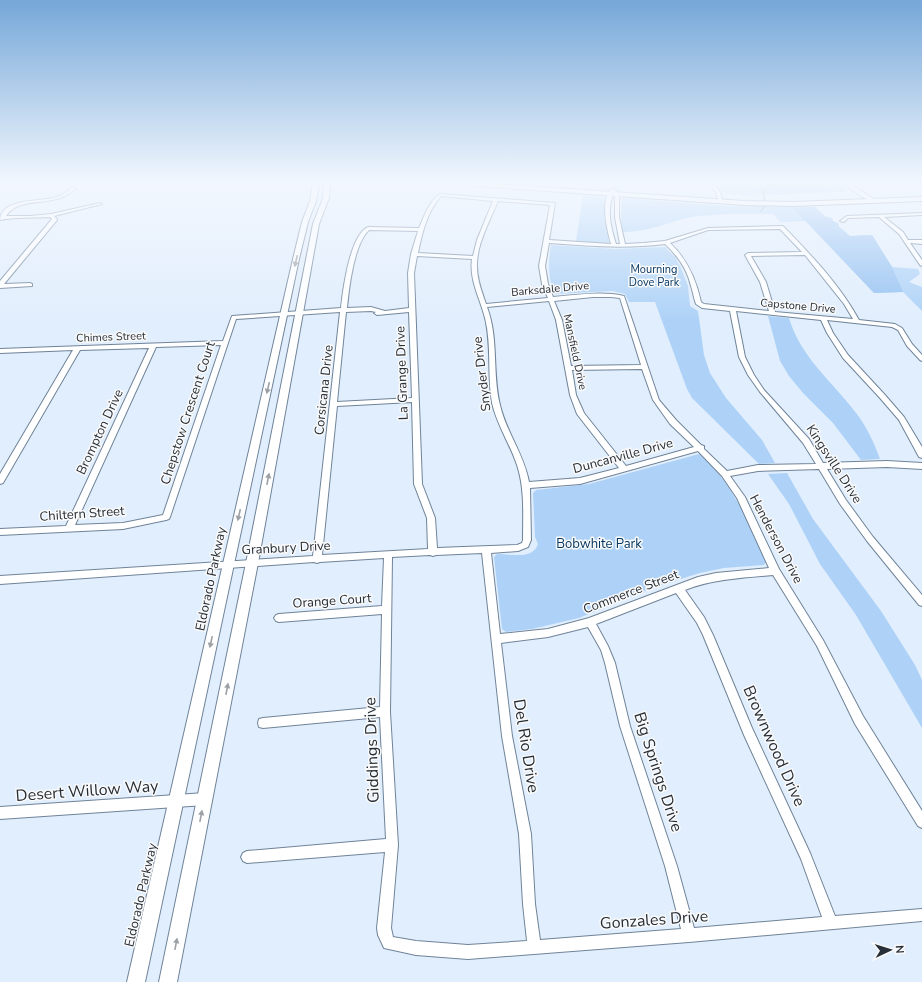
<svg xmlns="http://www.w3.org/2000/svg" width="922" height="982" viewBox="0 0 922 982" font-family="'Nunito Sans',sans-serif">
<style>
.green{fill:#aed2f7}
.forest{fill:#96c2f1}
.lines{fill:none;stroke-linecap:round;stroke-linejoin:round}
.stream{stroke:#557598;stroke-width:1}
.minor-casing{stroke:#6f8398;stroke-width:2}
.major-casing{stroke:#6f8398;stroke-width:2}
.minor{fill:#fff;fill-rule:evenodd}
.major{fill:#fff;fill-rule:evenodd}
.oneway{fill:#9da1a5}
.labels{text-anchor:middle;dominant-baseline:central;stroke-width:3;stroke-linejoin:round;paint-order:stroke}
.far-park-label{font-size:11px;fill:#073863;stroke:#fafafa}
.far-street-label{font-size:11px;fill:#262e37;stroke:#fafafa}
.street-label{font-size:13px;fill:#262e37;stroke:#fafafa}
.park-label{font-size:13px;fill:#073863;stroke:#fafafa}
.near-street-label{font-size:16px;fill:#262e37;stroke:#fafafa}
</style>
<rect width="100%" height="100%" fill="#e1eefd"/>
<g class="green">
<path d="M760 183 750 188 760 196 725 194 715 184Z"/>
<path d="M583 195 606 197 604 219 609 242 607 243 576 241Z"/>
<path d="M622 198 727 206 815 207 826 217 832 218 833 221 839 224 838 226 850 236 872 235 892 267 918 269 920 274 909 282 922 287V311L903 292 874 293 806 221 781 222 773 214C747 214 719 213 692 217 666 222 651 232 622 232L621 215Z"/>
<path d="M551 245 615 249 665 247 675 257 681 268 688 286 690 306 698 311 704 355 710 373 726 398 762 440 775 463 759 464 692 398 687 389 655 302H629L625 294 613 291 554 294C548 277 548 263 551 245Z"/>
<path d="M768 316 789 318C801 358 832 381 856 413 867 427 874 443 880 459L861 460 833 423 803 393 789 376 780 361Z"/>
<path d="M699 454C706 456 712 464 716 470 739 498 751 529 766 562L764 565 724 568 700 573 655 587 579 618 532 629 506 632 502 629 494 557 497 554C511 554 533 560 538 544L535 537 533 493 536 490 589 484Z"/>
<path d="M787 473 813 519 881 611 915 665 922 680V728L856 615 820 564 789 504 768 474Z"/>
</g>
<g class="forest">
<path d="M760 183H842L846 191 776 195 755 193 750 188Z"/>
<path d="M815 207 826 217 832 218 833 221 839 224 838 226 850 236 872 235 892 267 903 292 874 293 793 208Z"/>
</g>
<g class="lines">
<g class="stream">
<path d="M766 206 763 191 774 183"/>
<path d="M761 211 765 206"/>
</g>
<defs>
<g id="minor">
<path d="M708 183H712L720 192 723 203H719L716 192Z"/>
<path d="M849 183H853L852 185 875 200 871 201 861 196 847 186Z"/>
<path d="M72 187 76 188C55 210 20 194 6 216H30L51 214 100 203 102 204 54 216 57 219V220L4 284 30 283 32 284V286L0 288V281L52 219 50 217C33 218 15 217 0 220 1 197 43 202 57 197 63 195 68 191 72 187Z"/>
<path d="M613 188 619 194V217L625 244 644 243 665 241 708 228 783 226C811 255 840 285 859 320L895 324 902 328 912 344 922 355V361L920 360 907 346 898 330 892 327 827 320 833 333 848 355 885 395 904 417 922 447V458L919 457 899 420 880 398 843 358 827 333 821 320 736 311 745 357 754 375 764 390 809 439 823 463 887 461 922 463V469L887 467 827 469 846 500 873 537 922 595V606L919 605 867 541 840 504 819 469 758 471 730 476 745 497 779 569 823 640 863 716 922 811V828L918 826 855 724 817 646 773 575C743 578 713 579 685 590L704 617 713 635 752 728 810 853 835 916 922 909V921L689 942 468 959 416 955 384 948 378 935 377 928 385 852 247 863 243 861 241 857 243 853 247 851 386 839 380 717 263 728 259 727 258 723 259 719 263 718 380 707 382 614 279 622 276 621 274 618 276 615 279 614 382 606 384 558 320 562 317 563 314 562 0 584V576L313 556 340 312 236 319 170 517 169 519 166 520 123 529 0 535V529L66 526 149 348 80 350 3 483 0 484V474L73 350 0 353V349L223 341 232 316 341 308C343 289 350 235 368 227L419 228C424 217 429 201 440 194L555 203 549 240 611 244C607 230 599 198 613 188ZM614 193 615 194V217L620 244H616C611 228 606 209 614 193ZM441 196 493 201 477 240 473 256 418 253C422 233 427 212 441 196ZM498 201 550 205 539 266 542 284 548 298 486 304C482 292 477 280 477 267 476 245 490 221 498 201ZM780 229 802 252 748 253 745 255 760 282 769 311 704 304 701 302C696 279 687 259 670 243L708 230ZM369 230 418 231 411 254 408 273 409 308 385 311 371 307 347 308C349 287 354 244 369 230ZM549 243C589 246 625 249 665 244 678 256 687 269 691 286 693 292 694 299 696 304L702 308 730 311 739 357 748 375 760 392 803 443 816 464 758 465 727 471 704 449V446L701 445 676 420 659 400 624 296C601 291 577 295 553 297L548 284 545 266ZM805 255 844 304 853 319 775 312 766 282 751 256ZM417 256 472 259C469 280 480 298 485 318 492 346 487 375 492 403 497 425 510 444 517 465 525 489 523 515 523 540L522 543 517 545 437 548 435 518 422 484 414 273ZM593 297H611L620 298 641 365 571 366 562 320 554 301ZM549 301 556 320 570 395 577 414 619 468 580 478 529 482C524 454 506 432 500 405 492 373 499 339 487 307ZM371 311 376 312 374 313 377 315 409 312 412 398 337 402 346 312ZM221 345 163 515 123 523 75 525 156 347ZM642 369 653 400 670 424 694 447 626 466 584 413 576 395 572 370ZM412 402 414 484 427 518 428 549 322 555 337 406ZM698 451 722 476 737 498 769 568 716 573 698 577 589 618 548 629 500 634 491 553 518 551 528 547 531 540 530 488 580 484ZM482 553 502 736 519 834 523 904 527 941 468 945 416 941 393 937 391 928 398 845 390 712 392 557 430 555 433 556 436 555ZM676 593 697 623 703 635 744 735 801 859 822 917 694 928 677 866 630 726 615 663 608 646 596 624ZM588 627 601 650 605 663 620 726 665 866 681 929 540 940 535 904 531 834 512 736 501 643 548 637Z"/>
<path d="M922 213V215L884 217 903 232 908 240H922V244L910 243 922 260V266L920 265 899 234 879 217 848 218 844 222 840 221 847 216Z"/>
<path d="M205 793 209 795 211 799 209 803 205 805 0 819V807Z"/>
</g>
<g id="major">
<path d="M313 183H319L316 201 308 222 299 259 145 982H127L293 259 302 222 310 201Z"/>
<path d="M324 183H330L329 198 319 224 258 563 177 982H159L246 563 313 224 323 198Z"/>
<path d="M461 183H482L744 201 793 202 922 197V201L793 206 744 205 464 185Z"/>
</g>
</defs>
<use href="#minor" class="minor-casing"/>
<use href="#major" class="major-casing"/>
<use href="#minor" class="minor"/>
<use href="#major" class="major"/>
</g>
<defs><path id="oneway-solid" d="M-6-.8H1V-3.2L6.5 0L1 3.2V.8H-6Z"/></defs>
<g class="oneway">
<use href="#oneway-solid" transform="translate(296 261) rotate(103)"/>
<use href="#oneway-solid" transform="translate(268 388) rotate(103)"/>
<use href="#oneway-solid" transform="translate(268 479) rotate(-79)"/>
<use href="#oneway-solid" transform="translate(239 515) rotate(103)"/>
<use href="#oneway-solid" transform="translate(211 642) rotate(102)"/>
<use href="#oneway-solid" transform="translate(227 689) rotate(-79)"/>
<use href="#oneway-solid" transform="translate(201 816) rotate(-79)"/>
<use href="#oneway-solid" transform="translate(176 944) rotate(-79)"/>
</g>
<linearGradient id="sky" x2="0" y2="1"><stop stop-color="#75a7d8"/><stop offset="0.57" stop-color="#f2f7fe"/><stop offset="1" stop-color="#f2f7fe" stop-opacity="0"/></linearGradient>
<rect width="922" height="320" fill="url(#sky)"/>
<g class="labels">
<g class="far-park-label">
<text x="654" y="269">Mourning<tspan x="654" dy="13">Dove Park</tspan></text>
</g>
<g class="far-street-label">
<text transform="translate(550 289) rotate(-5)">Barksdale Drive</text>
<text transform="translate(798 306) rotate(5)">Capstone Drive</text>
<text transform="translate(111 337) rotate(-2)">Chimes Street</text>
<text transform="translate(575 352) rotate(78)">Mansfield Drive</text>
</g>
<g class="street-label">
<text transform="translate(402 373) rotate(-92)">La Grange Drive</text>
<text transform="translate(482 374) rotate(-97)">Snyder Drive</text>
<text transform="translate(324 390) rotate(-84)">Corsicana Drive</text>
<text transform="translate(188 413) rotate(-72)">Chepstow Crescent Court</text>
<text transform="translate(100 432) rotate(-65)">Brompton Drive</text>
<text transform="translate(623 456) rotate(-15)">Duncanville Drive</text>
<text transform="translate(834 464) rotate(57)">Kingsville Drive</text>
<text transform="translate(82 514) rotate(-4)">Chiltern Street</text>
<text transform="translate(776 539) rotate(62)">Henderson Drive</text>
<text transform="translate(286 548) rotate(-3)">Granbury Drive</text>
<text transform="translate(211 579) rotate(-78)">Eldorado Parkway</text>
<text transform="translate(631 592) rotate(-21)">Commerce Street</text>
<text transform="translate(332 601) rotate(-4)">Orange Court</text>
<text transform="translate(141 895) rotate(-77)">Eldorado Parkway</text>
</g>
<g class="park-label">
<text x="599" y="544">Bobwhite Park</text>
</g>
<g class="near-street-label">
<text transform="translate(526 746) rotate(81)">Del Rio Drive</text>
<text transform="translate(774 746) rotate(66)">Brownwood Drive</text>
<text transform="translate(372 750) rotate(-92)">Giddings Drive</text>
<text transform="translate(658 772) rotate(72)">Big Springs Drive</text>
<text transform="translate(87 791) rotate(-4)">Desert Willow Way</text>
<text transform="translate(654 920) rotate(-4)">Gonzales Drive</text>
</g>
</g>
<g transform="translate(890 950) rotate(86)" stroke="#fafafa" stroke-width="3" paint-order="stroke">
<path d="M0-3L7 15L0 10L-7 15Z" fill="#262e37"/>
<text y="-6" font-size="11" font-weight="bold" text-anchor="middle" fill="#262e37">N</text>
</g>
</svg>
